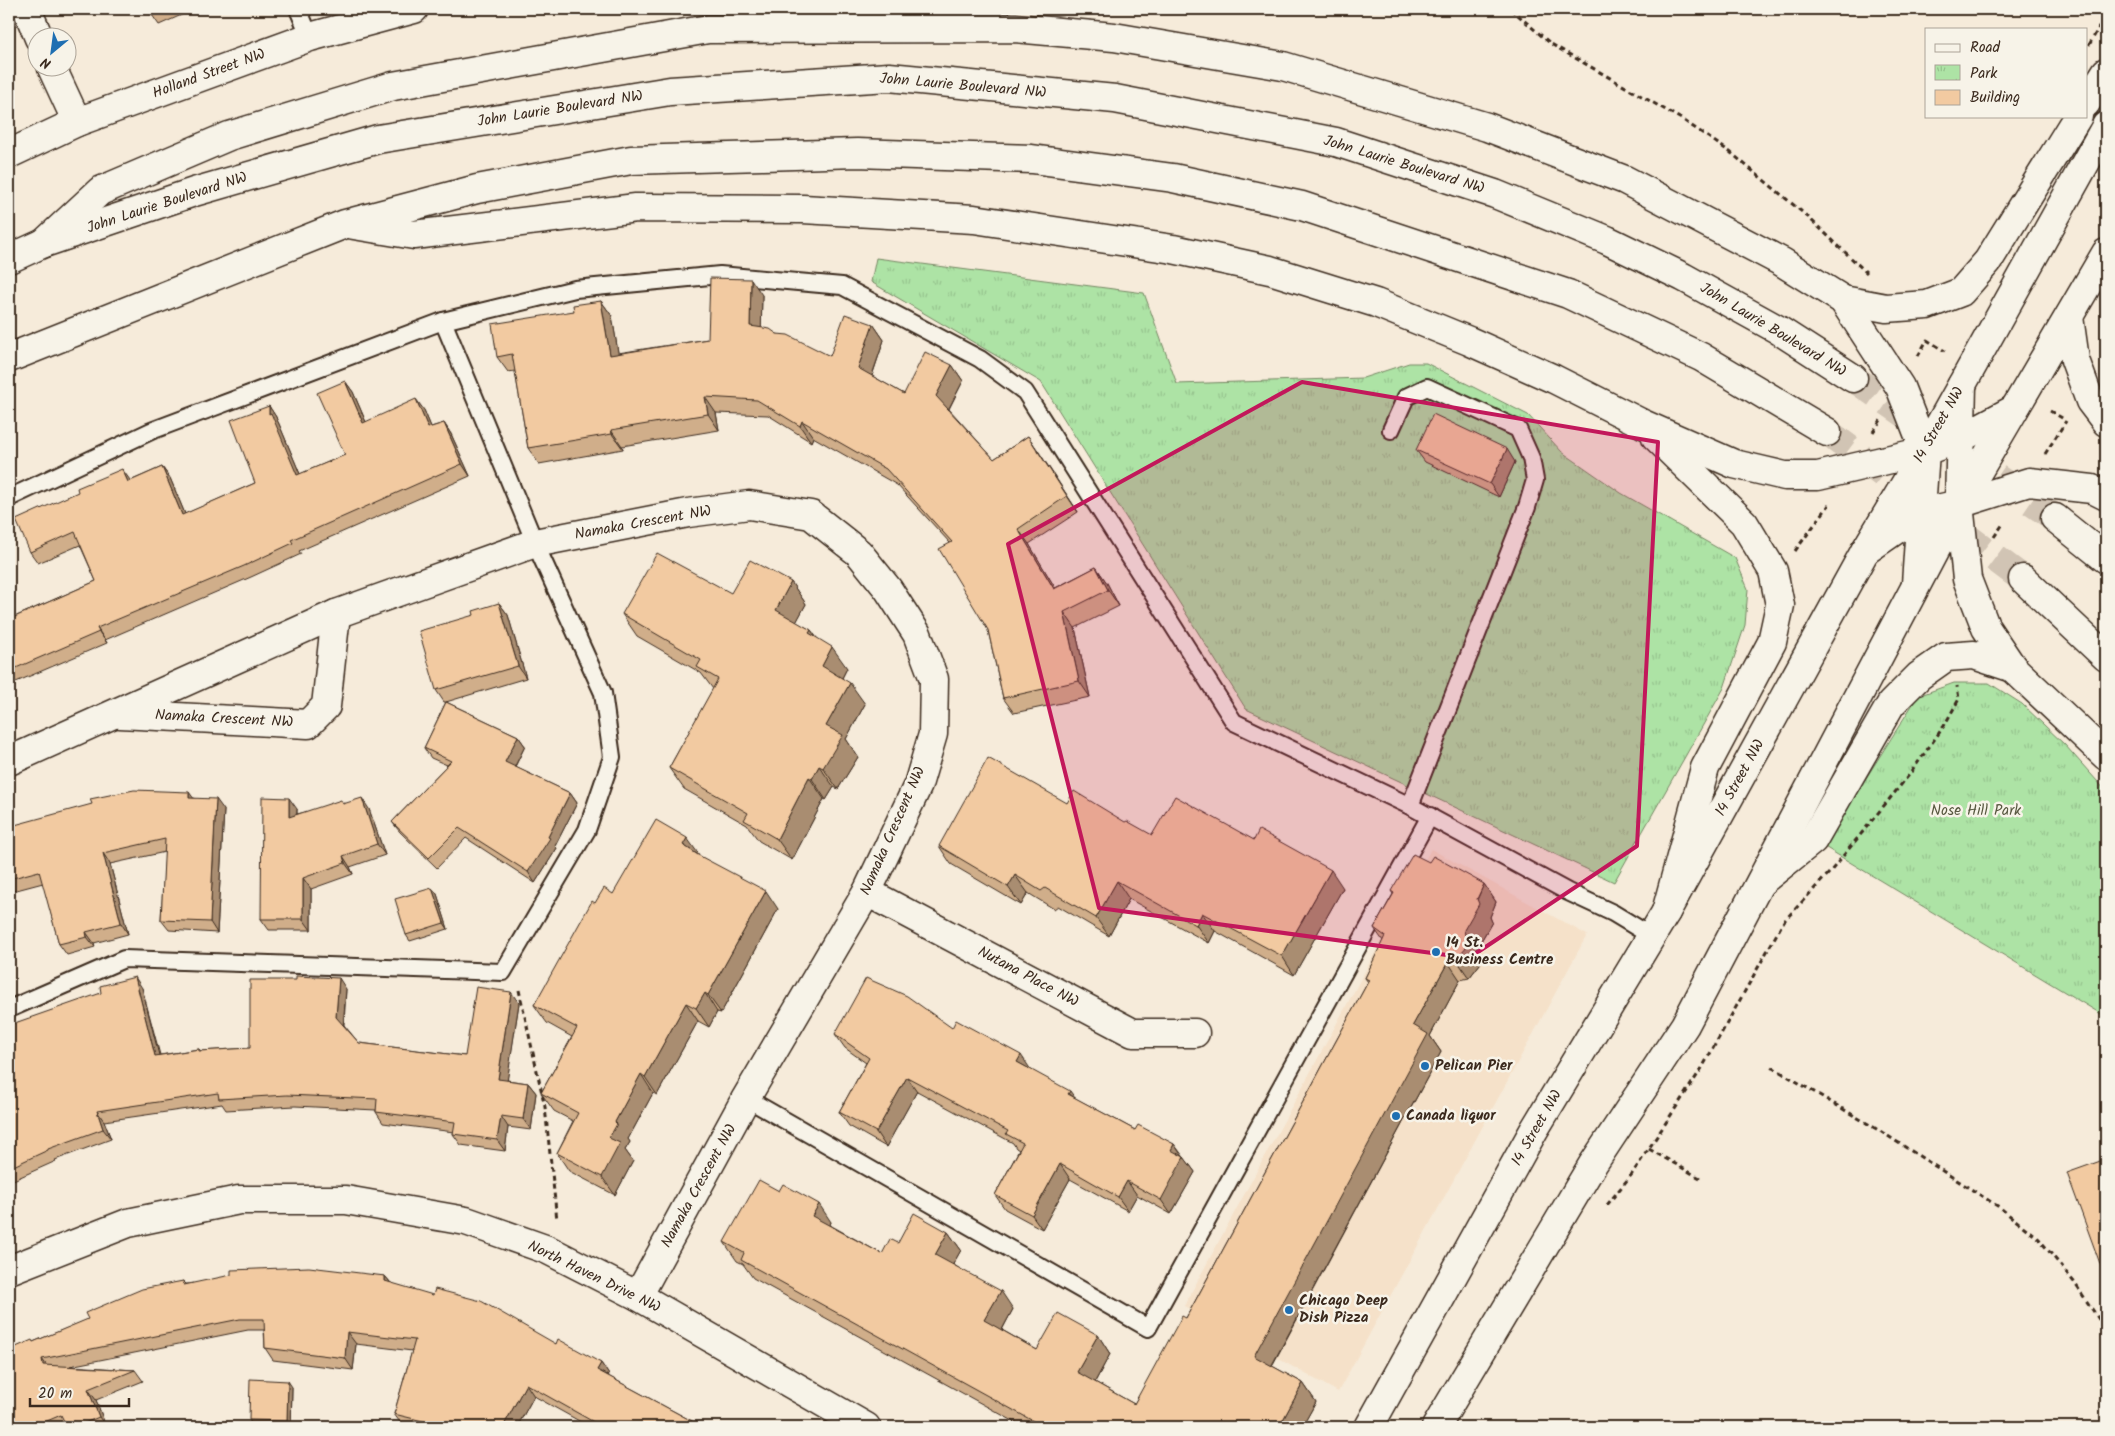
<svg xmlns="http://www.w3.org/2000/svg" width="2115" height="1436" viewBox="0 0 2115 1436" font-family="Kalam,sans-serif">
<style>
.built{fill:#f5e1c9}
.park{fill:url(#park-tufts);stroke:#748662}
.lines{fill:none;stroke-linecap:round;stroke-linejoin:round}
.primary-tunnel{stroke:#d1c4b4;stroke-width:28;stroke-dasharray:28 14;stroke-linecap:butt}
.lane-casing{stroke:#3b2a1e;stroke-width:20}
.street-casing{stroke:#3b2a1e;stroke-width:31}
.secondary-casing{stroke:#3b2a1e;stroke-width:31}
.primary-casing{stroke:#3b2a1e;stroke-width:31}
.path{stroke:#3b2a1e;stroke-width:3;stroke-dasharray:5 4;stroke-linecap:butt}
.lane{stroke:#f7f3e8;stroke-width:16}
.street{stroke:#f7f3e8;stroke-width:28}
.secondary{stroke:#f7f3e8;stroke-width:28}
.primary{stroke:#f7f3e8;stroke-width:28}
.wall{fill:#d0ae8a;stroke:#3b2a1e}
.shaded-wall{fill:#a98d71;stroke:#3b2a1e}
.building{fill:#f2caa1;stroke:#3b2a1e}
.marked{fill:#c2185b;fill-opacity:0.2;stroke:#c2185b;stroke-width:4;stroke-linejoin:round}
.poi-dot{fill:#1f6fb2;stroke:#f7f3e8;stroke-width:2}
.labels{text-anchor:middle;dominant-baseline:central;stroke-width:5;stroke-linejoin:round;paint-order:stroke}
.street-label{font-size:15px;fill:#3b2a1e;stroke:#f7f3e8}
.park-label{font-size:15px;fill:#585840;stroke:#f7f3e8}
.poi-label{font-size:15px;font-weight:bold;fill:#3b2a1e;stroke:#f7f3e8;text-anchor:start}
</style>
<defs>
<pattern id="park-tufts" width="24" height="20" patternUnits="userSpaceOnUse" patternTransform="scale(1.25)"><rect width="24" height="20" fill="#ade3a5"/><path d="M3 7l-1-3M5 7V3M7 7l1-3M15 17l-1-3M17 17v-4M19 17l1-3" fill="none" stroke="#96c38e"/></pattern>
</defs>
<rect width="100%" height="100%" fill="#f6ebda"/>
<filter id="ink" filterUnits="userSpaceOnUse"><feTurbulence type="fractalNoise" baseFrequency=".02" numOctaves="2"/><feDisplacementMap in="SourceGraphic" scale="10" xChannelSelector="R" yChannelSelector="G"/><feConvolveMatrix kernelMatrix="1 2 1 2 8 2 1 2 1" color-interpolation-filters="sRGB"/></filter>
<g filter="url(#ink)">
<path class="built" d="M1431 849 1587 935 1338 1392 1184 1306Z"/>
<g class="park">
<path d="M876 258 1144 293 1177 384 1363 378 1409 363H1426L1528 415 1562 452 1621 493 1735 558 1748 589 1745 625 1724 688 1614 882 1246 709 1041 382 871 282Z"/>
<path d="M1954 683H1989L2022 704 2065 745 2106 791V1017L1823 846 1918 696Z"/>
</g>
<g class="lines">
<g class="primary-tunnel">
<path d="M1853 378 1923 426"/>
<path d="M1827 432 2023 579"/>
<path d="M1962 454 2055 518"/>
</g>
<defs>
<g id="lane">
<path d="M298 9 310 37"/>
<path d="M443 321 575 289 720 275 842 286 980 359 1025 392 1234 722 1410 806 1568 892 1613 913 1651 936"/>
<path d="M1391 430 1406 397 1427 387 1518 429 1531 458 1535 480 1527 507 1410 806"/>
<path d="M9 498 151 431 443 321 535 543 603 693 612 757 587 830 503 972 124 959 9 1009"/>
<path d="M746 1098 1148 1328 1430 816"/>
</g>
<g id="street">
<path d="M27 9 39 38"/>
<path d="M52 68 77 122"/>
<path d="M9 154 77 122 310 37 414 9"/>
<path d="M120 714 308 724 326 706 336 614"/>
<path d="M9 761 336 614 535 543 688 513 749 505 811 515 859 553 888 589 917 634 934 679 933 734 918 785 867 892 746 1098 638 1296"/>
<path d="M867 892 1133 1033H1195"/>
</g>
<g id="secondary">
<path d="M9 1270 128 1223 239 1200H346L466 1221 548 1250 638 1296 866 1427"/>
<path d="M1369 1427 1534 1130 1666 912 1865 551 1925 451 2106 126"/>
<path d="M1436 1427 1593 1164 1685 1025 1959 504 2106 253"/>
</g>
<g id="primary">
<path d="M2086 103 2106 72"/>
<path d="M354 225 414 235 636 208 803 209 974 219 1173 249 1270 270 1376 303 1469 341 1554 379 1643 424 1734 464 1785 476H1818L1925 451 1961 438 2013 410"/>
<path d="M44 243 100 191 229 136 393 86 708 29 1015 28 1114 37 1283 66 1487 127 1625 180 1782 262 1843 300 1886 308 1927 305 1961 292 1988 261 2078 116"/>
<path d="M9 259 44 243 194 192 378 139 670 91 889 77 1115 99 1336 142 1495 194 1607 240 1683 277 1777 329 1853 378"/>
<path d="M1843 300 1900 387 1925 451 1916 584"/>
<path d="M2069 317 2075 360 2090 401 2106 422"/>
<path d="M9 358 345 224 477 189 631 160 857 153 1032 159 1173 178 1302 206 1568 294 1701 357 1827 432"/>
<path d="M1962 385 1959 504 1967 579 1986 628 2013 668"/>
<path d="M1656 437 1744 523 1773 571 1780 605 1772 642 1705 768 1666 912"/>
<path d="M2055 518 2106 559"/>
<path d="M1865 551 1920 513 1959 504 2029 482 2092 489 2106 496"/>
<path d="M2023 579 2106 657"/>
<path d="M1761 882 1813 840 1891 704 1919 676 1946 657 1974 655 2013 668 2106 756"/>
</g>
</defs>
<use href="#lane" class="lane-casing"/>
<use href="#street" class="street-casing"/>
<use href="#secondary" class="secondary-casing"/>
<use href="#primary" class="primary-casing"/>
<g class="path">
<path d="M1511 9 1551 44 1683 120 1730 152 1808 217 1867 273"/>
<path d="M2089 45 2106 15"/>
<path d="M2104 330 2106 319"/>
<path d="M1918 356 1927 340 1945 351"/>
<path d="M2050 411 2064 419"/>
<path d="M1873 432 1881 420"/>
<path d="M2045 454 2066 421"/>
<path d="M1994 537 2003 524"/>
<path d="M1795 551 1829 505"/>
<path d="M519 990 545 1107 557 1220"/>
<path d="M1772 1067 1880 1131 1999 1207 2039 1239 2074 1282 2106 1330"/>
<path d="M1649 1149 1700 1178"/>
<path d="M1607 1205 1632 1174 1702 1068 1784 921 1830 872 1909 775 1944 726 1959 699 1957 686"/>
</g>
<use href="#lane" class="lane"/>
<use href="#street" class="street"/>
<use href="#secondary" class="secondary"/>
<use href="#primary" class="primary"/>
</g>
<g class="wall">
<path d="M148 9H195L159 25 150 12Z"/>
<path d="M762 295 761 328 777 334 830 356 873 324 884 340 872 376 904 394 952 365 963 381 949 409 994 459 1028 436 1078 512 1029 544 1055 588 1096 567 1107 583 1119 606 1075 628 1090 697 1014 713 1003 698 988 630 950 543 897 485 813 437 811 442 768 415 716 413 719 430 622 446 623 449 539 464 528 448 515 371 508 372 497 357 574 311 601 301 612 316 618 353 708 339Z"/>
<path d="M345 381 353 392 366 422 424 410 431 427 444 423 451 434 470 476 299 551 301 554 251 577 105 640 107 643 9 685V611L12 618 96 581 80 545 38 563 30 552 130 481 162 467 170 478 185 514 255 483 269 406 276 417 277 420 279 424 300 474 345 455Z"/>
<path d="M1416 450 1515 462 1499 497 1425 462Z"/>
<path d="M791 582 806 604 796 622 811 630 817 638 847 668 842 678 865 704 846 739 858 757 838 789 834 787 826 800 824 799 792 860 759 841 747 825 684 789 669 768 713 689 701 673 637 636 622 614Z"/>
<path d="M499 603 508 615 526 678 446 702 518 736 525 746 515 767 570 793 577 803 555 846 557 848 535 883 466 838 437 868 400 832 392 822 447 765 431 758 424 748 446 702H444L436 690 474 615Z"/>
<path d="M194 798 224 810 217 933 169 930 161 920 165 852 110 864 128 934 94 943 95 947 67 955 59 944 43 883 9 892V832Z"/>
<path d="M344 803 369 809 385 855 350 867 353 874 311 889V930H269L261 919 297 809V814Z"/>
<path d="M1067 803 1152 835 1254 840 1343 888 1294 975 1215 931 1209 943 1129 899 1109 936 1058 906 1054 909 1028 893 1021 905 951 864 939 846Z"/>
<path d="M700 856 778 909 721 1013 717 1012 709 1027 698 1021 657 1095 653 1093 628 1139 630 1142 625 1150 633 1161 615 1195 569 1171 557 1153 573 1121 554 1111 541 1093 572 1037 547 1023 534 1005 595 903 613 894Z"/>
<path d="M1429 862 1484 884 1496 902 1490 917 1492 922 1477 948 1480 964 1469 978 1460 980 1430 1036 1441 1052 1272 1366 1303 1383 1316 1402 1302 1427H1024L753 1278 743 1264 737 1261 724 1242 779 1191 831 1222 830 1225 882 1254 898 1243 948 1232 961 1250 953 1264 1013 1309 1002 1330 1037 1350 1098 1335 1110 1354 1095 1382 1134 1404 1186 1318 1368 982 1365 978 1383 941 1374 928 1393 894 1391 891Z"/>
<path d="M432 888 437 894 448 929 410 941 406 935Z"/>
<path d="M142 988 160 1055 199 1049 201 1051 250 1048 346 989 344 1025 359 1043 465 1056 519 1003 507 1080 528 1083 536 1093 531 1130 508 1127 505 1151 461 1145 453 1134 454 1132 383 1123 376 1112V1110L295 1106 226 1110 222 1104 104 1121 111 1139 55 1160 56 1161 9 1182V1025Z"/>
<path d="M952 1028 1031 1070 1075 1098 1135 1130 1174 1144 1195 1172 1171 1214 1137 1195 1128 1211 1070 1179 1042 1229 1005 1209 995 1195 1019 1150 1016 1148 1013 1143 917 1091 886 1147 849 1126 839 1112 866 1063 845 1048 835 1034Z"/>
<path d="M385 1276 391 1283 556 1344 601 1363 609 1375 608 1376 703 1427H590L534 1396 517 1427H410L402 1425 394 1414 412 1351 356 1344 353 1370 273 1360 265 1348 264 1330H248L70 1366 135 1370 143 1381 96 1400 106 1427H9L33 1342 183 1281 186 1284Z"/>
<path d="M292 1387 291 1427 253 1426 249 1420Z"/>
</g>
<g class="shaded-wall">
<path d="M751 279 762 295 761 342 750 326Z"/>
<path d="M601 301 612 316 621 370 610 355Z"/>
<path d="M873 324 884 340 869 384 858 368Z"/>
<path d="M952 365 963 381 947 412 936 396Z"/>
<path d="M345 381 353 392 371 434 363 423Z"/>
<path d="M705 397 716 413 719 430 708 414Z"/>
<path d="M416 399 424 410 436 439 428 428Z"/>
<path d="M269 406 276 417 277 420 279 424 305 486 297 475 269 414Z"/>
<path d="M802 421 813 437 811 442 800 426Z"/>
<path d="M444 423 451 434 470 476 462 464Z"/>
<path d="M611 430 622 446 623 449 612 434Z"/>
<path d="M1028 436 1039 452 1078 512 1067 496Z"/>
<path d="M1507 449 1515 462 1499 497 1490 484Z"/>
<path d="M162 467 170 478 190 526 182 515Z"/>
<path d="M122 469 130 480 135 493 128 482Z"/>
<path d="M1018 529 1029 544 1065 604 1054 589Z"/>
<path d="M1096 567 1107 583 1119 606 1108 590Z"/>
<path d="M791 582 806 604 791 632 776 610Z"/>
<path d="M499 603 508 615 526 678 518 666Z"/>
<path d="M9 611 17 630 9 617Z"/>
<path d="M1064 612 1075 628 1090 697 1079 681Z"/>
<path d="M97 628 107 643 99 632Z"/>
<path d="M811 630 826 652 809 633Z"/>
<path d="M832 647 847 668 837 688 822 666Z"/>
<path d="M850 683 865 704 846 739 858 757 838 789 823 768 826 726Z"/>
<path d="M518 736 525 746 512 772 505 762Z"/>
<path d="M819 766 834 787 826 800 812 779Z"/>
<path d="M809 777 824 799 792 860 777 839Z"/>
<path d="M189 792 197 803 189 798Z"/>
<path d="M570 793 577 803 555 846 557 848 535 883 528 872 548 837Z"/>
<path d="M289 798 297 809 296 828 289 817Z"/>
<path d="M362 798 369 809 385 855 377 844Z"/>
<path d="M216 799 224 810 217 933 210 922Z"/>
<path d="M687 838 700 856 683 845Z"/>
<path d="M103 853 110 864 128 934 121 923Z"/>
<path d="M343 856 350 867 353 874 345 863Z"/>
<path d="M1331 870 1343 888 1294 975 1282 956Z"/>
<path d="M1015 875 1028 893 1021 905 1008 887Z"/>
<path d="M303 878 311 889V930L303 919Z"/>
<path d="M1117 881 1129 899 1109 936 1096 918Z"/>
<path d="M1484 884 1496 902 1490 917 1492 922 1477 948 1480 964 1469 978 1456 959 1464 930Z"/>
<path d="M432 888 437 894 448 929 444 923Z"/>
<path d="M766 891 778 909 721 1013 708 995Z"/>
<path d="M1202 913 1215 931 1209 943 1196 925Z"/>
<path d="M86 932 94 943 95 947 87 937Z"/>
<path d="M1448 962 1460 980 1430 1036 1441 1052 1267 1374 1254 1356 1413 1025Z"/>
<path d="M135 977 142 988 162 1067 155 1056Z"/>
<path d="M339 978 346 989 343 1028 336 1017Z"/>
<path d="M511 992 519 1003 506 1089 498 1079Z"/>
<path d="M705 993 717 1012 709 1027 696 1008Z"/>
<path d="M686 1003 698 1021 657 1095 645 1077Z"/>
<path d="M1021 1055 1031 1070 1017 1062Z"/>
<path d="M641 1074 653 1093 628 1139 630 1142 625 1150 633 1161 615 1195 602 1177 609 1138 615 1122Z"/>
<path d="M907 1077 917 1091 886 1147 876 1132Z"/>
<path d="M528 1083 536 1093 531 1130 523 1119Z"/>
<path d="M1070 1091 1080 1105 1068 1094Z"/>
<path d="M97 1111 104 1121 111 1139 103 1129Z"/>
<path d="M501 1116 508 1127 505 1151 497 1140Z"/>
<path d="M1174 1144 1184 1159V1157L1195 1172 1171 1214 1161 1200 1171 1150Z"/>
<path d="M1060 1164 1070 1179 1042 1229 1032 1215Z"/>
<path d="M1127 1181 1137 1195 1128 1211 1118 1197Z"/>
<path d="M819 1204 831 1222 825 1234 812 1216Z"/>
<path d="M948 1232 961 1250 948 1273 935 1255Z"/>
<path d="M385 1276 394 1287 385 1281Z"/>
<path d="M1001 1291 1013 1309 997 1339 984 1320Z"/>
<path d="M347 1332 356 1344 353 1370 345 1358Z"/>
<path d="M1098 1335 1110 1354 1090 1391 1077 1372Z"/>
<path d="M42 1359 50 1370 43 1365Z"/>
<path d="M601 1363 609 1375 605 1382 597 1370Z"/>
<path d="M288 1381 292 1387 291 1427 287 1421Z"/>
<path d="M1303 1383 1316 1402 1302 1427H1279Z"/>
<path d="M526 1384 534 1396 517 1427H503Z"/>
<path d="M88 1389 96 1400 106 1427 99 1417Z"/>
</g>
<g class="building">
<path d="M148 9H158L150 12Z"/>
<path d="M710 278 751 279 750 326 770 329 777 334 788 335 830 356 845 314 873 324 858 368 904 394 925 352 952 365 936 396 994 459 1028 436 1067 496 1018 529 1054 589 1096 567 1108 590 1064 612 1079 681 1003 698 988 630 939 549 952 542 886 469 802 421 800 426 757 400 705 397 708 414 611 430 612 434 528 448 512 354 497 357 492 324 574 311 573 305 601 301 610 355 708 339Z"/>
<path d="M345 381 363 423 416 399 428 428 444 423 462 464 291 540 293 543 244 566 97 628 99 632 9 671V617L10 619 96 581 75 532 30 552 16 520 78 492 77 488 122 469 128 482 162 467 182 515 255 483 231 420 269 406V414L271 413 297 475 345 455 317 393Z"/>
<path d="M1433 414 1507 449 1490 484 1416 450Z"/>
<path d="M657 553 731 593 750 560 791 582 776 610 811 630 809 633 832 647 822 666 850 683 826 726 843 735 823 768 819 766 812 779 809 777 777 839 744 820 748 813 669 768 718 679 697 667 701 660 622 614Z"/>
<path d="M499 603 518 666 436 690 419 631 474 615 473 611Z"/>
<path d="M446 702 518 736 505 762 570 793 548 837 550 838 528 872 459 828 429 858 392 822 451 761 424 748Z"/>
<path d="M988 758 1067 803 1074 791 1125 822 1127 821 1152 835 1175 796 1254 840 1259 830 1331 870 1282 956 1202 913 1196 925 1117 881 1096 918 1045 888 1041 891 1015 875 1008 887 939 846Z"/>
<path d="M134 790 189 792V798L216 799 210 922 161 920 165 839 103 853 121 923 86 932 87 937 59 944 39 871 9 879V832L12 831 11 826 92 804 90 799Z"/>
<path d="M262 797 289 798V817L341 800 343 804 362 798 377 844 343 856 345 863 303 878V919H261Z"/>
<path d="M656 820 687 838 683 845 698 855 766 891 708 995 705 993 696 1008 686 1003 645 1077 641 1074 615 1122 617 1124 609 1138 620 1143 602 1177 557 1153 578 1113 541 1093 577 1028 534 1005 592 901 595 903 604 888 613 894Z"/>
<path d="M1413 854 1429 862 1433 856 1484 884 1477 899 1479 904 1464 930 1467 946 1456 959 1448 962 1413 1025 1428 1034 1254 1356 1303 1383 1279 1427H1044L741 1260 744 1253 724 1242 759 1180 779 1191 783 1184 819 1204 812 1216 882 1254 890 1239 898 1243 914 1213 948 1232 935 1255 1001 1291 984 1320 1037 1350 1058 1313 1098 1335 1077 1372 1134 1404 1182 1316 1186 1318 1369 980 1365 978 1385 936 1374 928 1394 893 1391 891Z"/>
<path d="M432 888 444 923 406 935 395 899Z"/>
<path d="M296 976 339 978 336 1017 359 1043 465 1056 476 987 511 992 498 1079 528 1083 523 1119 501 1116 497 1140 453 1134 455 1122 376 1112 377 1099 287 1095 219 1099 218 1093 97 1111 103 1129 48 1149V1150L9 1168V1025L101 993 100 986 135 977 155 1056 199 1049V1051L250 1048V980H296Z"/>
<path d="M866 978 907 996 952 1028 956 1020 1021 1055 1017 1062 1070 1091 1068 1094 1135 1130 1138 1125 1174 1144 1171 1150 1184 1157 1161 1200 1127 1181 1118 1197 1060 1164 1032 1215 995 1195 1023 1143 1006 1134 1008 1131 907 1077 876 1132 839 1112 869 1058 835 1034Z"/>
<path d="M2106 1159V1280L2067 1173Z"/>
<path d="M309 1267 385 1276V1281L433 1295 435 1289 481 1301 556 1344 558 1339 601 1363 597 1370 703 1427H598L599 1425 526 1384 503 1427H438L431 1423 394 1414 415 1340 347 1332 345 1358 265 1348 264 1319H240L42 1359 43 1365 135 1370 88 1389 99 1417 75 1427H67L61 1415 33 1427H9V1350L32 1340 33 1342 88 1319 85 1313 142 1289 183 1281 184 1285 231 1275V1270Z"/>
<path d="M250 1379 288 1381 287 1421 249 1420Z"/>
</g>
</g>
<path class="marked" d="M1302 382 1658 442 1637 846 1469 958 1099 908 1008 544Z"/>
<g class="poi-dot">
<circle cx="1436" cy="952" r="5"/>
<circle cx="1425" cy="1066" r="5"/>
<circle cx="1396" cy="1116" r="5"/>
<circle cx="1289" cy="1310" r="5"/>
</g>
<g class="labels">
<g class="street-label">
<text transform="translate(209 74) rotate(-20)">Holland Street NW</text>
<text transform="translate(963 86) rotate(5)">John Laurie Boulevard NW</text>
<text transform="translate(560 109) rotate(-9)">John Laurie Boulevard NW</text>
<text transform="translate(1404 165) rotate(17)">John Laurie Boulevard NW</text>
<text transform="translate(167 203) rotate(-18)">John Laurie Boulevard NW</text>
<text transform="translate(1773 330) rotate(31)">John Laurie Boulevard NW</text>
<text transform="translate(1939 425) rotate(-60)">14 Street NW</text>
<text transform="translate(643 523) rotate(-10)">Namaka Crescent NW</text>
<text transform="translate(224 719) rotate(3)">Namaka Crescent NW</text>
<text transform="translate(1740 778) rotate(-61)">14 Street NW</text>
<text transform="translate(893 831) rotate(-66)">Namaka Crescent NW</text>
<text transform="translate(1028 977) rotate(28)">Nutana Place NW</text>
<text transform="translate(1537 1128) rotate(-60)">14 Street NW</text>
<text transform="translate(699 1186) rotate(-61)">Namaka Crescent NW</text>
<text transform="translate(594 1277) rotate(26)">North Haven Drive NW</text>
</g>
<g class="park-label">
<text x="1976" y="811">Nose Hill Park</text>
</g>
<g class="poi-label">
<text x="1446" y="943">14 St.<tspan x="1446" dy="17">Business Centre</tspan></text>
<text x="1435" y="1066">Pelican Pier</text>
<text x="1406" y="1116">Canada liquor</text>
<text x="1299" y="1301">Chicago Deep<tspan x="1299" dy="17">Dish Pizza</tspan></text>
</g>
</g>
<rect width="2115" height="1436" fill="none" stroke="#f7f3e8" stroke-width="30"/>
<rect x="15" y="15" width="2085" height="1406" fill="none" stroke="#3b2a1e" stroke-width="2" filter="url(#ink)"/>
<rect x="1925" y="28" width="162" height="90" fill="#f7f3e8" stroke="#aca397"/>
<rect x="1935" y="44" width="25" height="8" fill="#f7f3e8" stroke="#aca397"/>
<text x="1970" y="52" font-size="15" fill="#3b2a1e">Road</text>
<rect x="1935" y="65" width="25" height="15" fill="url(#park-tufts)" stroke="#aca397"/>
<text x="1970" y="78" font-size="15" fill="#3b2a1e">Park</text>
<rect x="1935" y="90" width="25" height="15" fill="#f2caa1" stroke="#aca397"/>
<text x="1970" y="102" font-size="15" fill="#3b2a1e">Building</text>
<g transform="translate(52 52) rotate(209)"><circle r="24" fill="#f7f3e8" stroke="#aca397"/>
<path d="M0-4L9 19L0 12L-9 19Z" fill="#1f6fb2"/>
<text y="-8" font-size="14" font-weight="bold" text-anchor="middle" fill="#3b2a1e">N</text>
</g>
<path d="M30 1398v8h99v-8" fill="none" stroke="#3b2a1e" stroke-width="2.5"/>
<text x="38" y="1398" font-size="15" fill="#3b2a1e" stroke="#f7f3e8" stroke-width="4" paint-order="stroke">20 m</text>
</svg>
